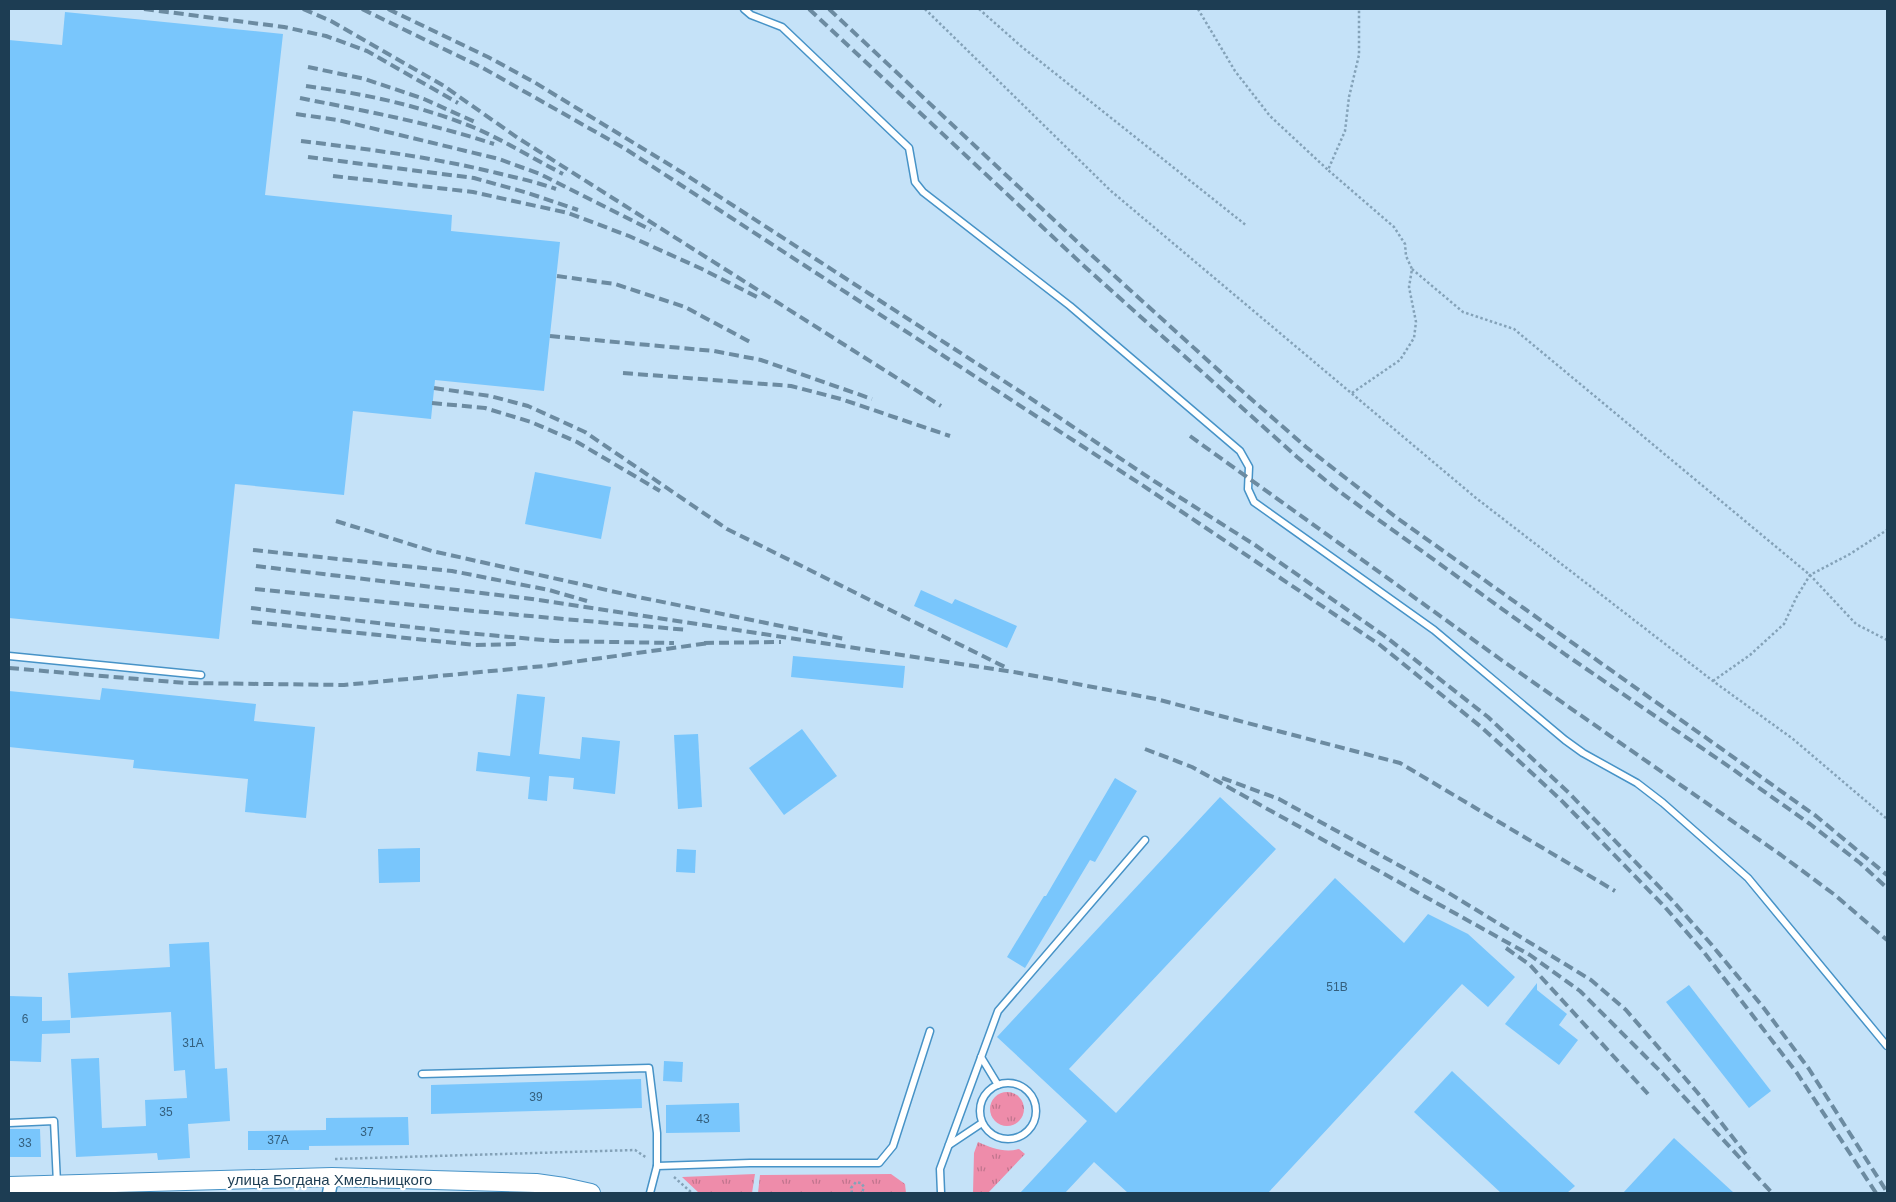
<svg xmlns="http://www.w3.org/2000/svg" width="1896" height="1202" viewBox="0 0 1896 1202" font-family="Arial,sans-serif">
<style>
.grass{fill:url(#grass-tufts)}
.building{fill:#79c6fc}
.lines{fill:none;stroke-linecap:round;stroke-linejoin:round}
.service-casing{stroke:#4793c7;stroke-width:9}
.minor-casing{stroke:#4793c7;stroke-width:15}
.secondary-casing{stroke:#4793c7;stroke-width:20}
.path{stroke:#84a2b8;stroke-width:2.5;stroke-dasharray:2.5 2.5;stroke-linecap:butt}
.service{stroke:#fff;stroke-width:6}
.minor{stroke:#fff;stroke-width:12}
.secondary{stroke:#fff;stroke-width:18}
.rail{stroke:#6c8ba1;stroke-width:4;stroke-dasharray:10 5;stroke-linecap:butt}
.labels{text-anchor:middle;dominant-baseline:central;stroke-width:4.5;stroke-linejoin:round;paint-order:stroke}
.number-label{font-size:12px;fill:#345f7d}
.street-label{font-size:15px;fill:#1d3d53;stroke:#fff}
</style>
<defs>
<pattern id="grass-tufts" width="24" height="20" patternUnits="userSpaceOnUse" patternTransform="scale(1.25)"><rect width="24" height="20" fill="#ee8caa"/><path d="M3 7l-1-3M5 7V3M7 7l1-3M15 17l-1-3M17 17v-4M19 17l1-3" fill="none" stroke="#c0748d"/></pattern>
</defs>
<rect width="100%" height="100%" fill="#c5e2f8"/>
<g class="grass">
<circle cx="1007" cy="1109" r="17"/>
<path d="M978 1142C992 1148 1004 1153 1019 1149L1025 1154 988 1193H973L974 1153Z"/>
<path d="M755 1174 752 1193H699L682 1177Z"/>
<path d="M891 1174 905 1184 906 1193H758L760 1175Z"/>
</g>
<g class="building">
<path d="M65 12 283 34 265 195 452 215 451 231 560 242 544 391 435 380 431 419 353 411 344 495 235 484 219 639 9 618V40L62 45Z"/>
<path d="M535 472 611 487 601 539 525 524Z"/>
<path d="M921 590 952 604 955 599 1017 626 1007 648 914 606Z"/>
<path d="M793 656 905 666 903 688 791 677Z"/>
<path d="M102 688 256 704 254 721 315 727 306 818 245 812 248 779 133 768 134 760 9 747V691L100 700Z"/>
<path d="M517 694 545 697 539 754 580 759 582 737 620 741 615 794 573 789 574 778 549 776 547 801 528 799 530 777 476 771 478 752 510 756Z"/>
<path d="M802 729 837 776 784 815 749 768Z"/>
<path d="M698 734 702 807 678 809 674 735Z"/>
<path d="M1115 778 1137 791 1095 862 1090 860 1025 968 1007 957 1044 896H1046Z"/>
<path d="M1220 797 1276 849 1069 1069 1116 1113 1335 878 1404 943 1428 914 1468 934 1515 977 1488 1007 1462 984 1268 1193H1128L1094 1162 1065 1193H1020L1087 1121 997 1037Z"/>
<path d="M420 848V882L379 883 378 849Z"/>
<path d="M677 849 696 850 695 873 676 872Z"/>
<path d="M209 942 215 1069 227 1068 230 1121 188 1124 190 1158 158 1160 157 1153 76 1157 71 1059 99 1058 102 1128 146 1126 145 1100 187 1098 185 1070 174 1071 171 1012 71 1018 68 973 170 967 169 944Z"/>
<path d="M1537 983V990L1567 1014 1559 1025 1578 1040 1559 1065 1505 1024Z"/>
<path d="M1689 985 1771 1091 1749 1108 1666 1002Z"/>
<path d="M9 996 42 997V1021L70 1020V1033L42 1034 41 1062 10 1061Z"/>
<path d="M664 1061 683 1062 682 1082 663 1081Z"/>
<path d="M1452 1071 1575 1186 1567 1193H1501L1414 1112Z"/>
<path d="M641 1079 642 1108 431 1114V1085Z"/>
<path d="M739 1103 740 1132 666 1133V1105Z"/>
<path d="M408 1117 409 1145 309 1146V1150H248V1131L326 1130V1118Z"/>
<path d="M9 1129H40L41 1157H9Z"/>
<path d="M1674 1138 1734 1193H1623Z"/>
</g>
<g class="lines">
<defs>
<g id="service">
<path d="M744 9 751 15 782 27 909 148 915 182 923 192 1070 306 1240 451 1249 467 1248 489 1254 502 1434 630 1565 740 1583 753 1637 783 1663 803 1748 878 1887 1046"/>
<path d="M9 656 201 675"/>
<path d="M981 1057 998 1085"/>
<path d="M422 1074 649 1068 657 1133V1166"/>
<circle cx="1008" cy="1111" r="28"/>
<path d="M9 1123 54 1121 57 1183"/>
<path d="M949 1145 982 1123"/>
<path d="M650 1193 657 1166 750 1163H879L893 1146 930 1031"/>
<path d="M941 1193 940 1169 998 1011 1145 840"/>
</g>
<path id="minor" d="M329 1193 332 1177"/>
<path id="secondary" d="M9 1186 332 1177 536 1183 564 1187 591 1193"/>
</defs>
<use href="#service" class="service-casing"/>
<use href="#minor" class="minor-casing"/>
<use href="#secondary" class="secondary-casing"/>
<g class="path">
<path d="M925 9 1111 191 1476 498 1713 681 1793 739 1887 819"/>
<path d="M979 9 1022 47 1247 226"/>
<path d="M1198 9 1235 71 1270 116 1328 170"/>
<path d="M1412 269 1463 312 1514 329 1810 575 1856 624 1887 640"/>
<path d="M1352 393 1400 360 1414 338 1416 322 1409 287 1412 269 1406 256 1405 244 1394 227 1328 170 1345 131 1349 97 1359 55V9"/>
<path d="M1713 681 1750 655 1784 624 1796 598 1810 575 1850 554 1887 530"/>
<path d="M335 1159 635 1150 647 1158"/>
<path d="M674 1177 692 1193"/>
<path d="M852 1193 851 1188 856 1182 861 1183 864 1187 862 1193"/>
</g>
<use href="#service" class="service"/>
<use href="#minor" class="minor"/>
<use href="#secondary" class="secondary"/>
<g class="rail">
<path d="M144 9 284 27 326 36 367 51 458 103"/>
<path d="M303 9 331 21 444 86 518 138 941 406"/>
<path d="M362 9 483 68 624 148 1142 485 1380 645 1480 726 1520 762 1561 800 1664 906 1703 951 1797 1073 1876 1193"/>
<path d="M388 9 488 57 534 82 683 173 1027 396 1154 481 1255 545 1386 637 1488 717 1569 793 1671 899 1711 944 1763 1007 1809 1069 1887 1192"/>
<path d="M809 9 1084 266 1297 457 1340 492 1566 655 1731 768 1810 824 1860 863 1887 888"/>
<path d="M829 9 1086 250 1226 377 1306 447 1397 518 1816 816 1887 875"/>
<path d="M308 67 365 79 424 99 475 122"/>
<path d="M306 86C365 94 419 105 475 128 505 141 534 159 563 174"/>
<path d="M300 98C365 111 431 123 494 144"/>
<path d="M296 114 338 120 499 159 540 174 651 230"/>
<path d="M301 141C367 149 432 157 497 173 517 178 537 182 556 189"/>
<path d="M308 157 474 178 528 193 578 210"/>
<path d="M333 176 473 192 568 213 629 236 702 269 759 298"/>
<path d="M557 276 615 284 685 307 752 343"/>
<path d="M550 336 714 351 761 360 872 399"/>
<path d="M623 373 791 386 841 399 950 436"/>
<path d="M434 388 490 396 528 406 585 432 727 529 1005 667"/>
<path d="M432 403 485 408 531 422 577 442 660 491"/>
<path d="M1190 436 1500 659 1781 855 1835 895 1887 940"/>
<path d="M336 521 432 551 638 597 845 639"/>
<path d="M253 550 452 571 549 590 587 601"/>
<path d="M256 566 532 599 1014 672 1156 699 1400 763 1615 891"/>
<path d="M255 589 485 612 688 630"/>
<path d="M251 608 445 631 554 641 674 643"/>
<path d="M252 622 475 645 520 644"/>
<path d="M704 643 781 642"/>
<path d="M9 668 185 683 344 685 544 666 709 643"/>
<path d="M1145 749 1192 767 1530 955 1580 991 1663 1074 1772 1193"/>
<path d="M1222 778 1279 799 1447 892 1591 980 1626 1010 1697 1092 1749 1158"/>
<path d="M1506 948 1530 965 1648 1094"/>
</g>
</g>
<g class="labels">
<g class="number-label">
<text x="1337" y="987">51В</text>
<text x="25" y="1019">6</text>
<text x="193" y="1043">31А</text>
<text x="536" y="1097">39</text>
<text x="166" y="1112">35</text>
<text x="703" y="1119">43</text>
<text x="367" y="1132">37</text>
<text x="278" y="1140">37А</text>
<text x="25" y="1143">33</text>
</g>
<g class="street-label">
<text x="330" y="1179">улица Богдана Хмельницкого</text>
</g>
</g>
<rect width="1896" height="1202" fill="none" stroke="#1d3d53" stroke-width="20"/>
</svg>
